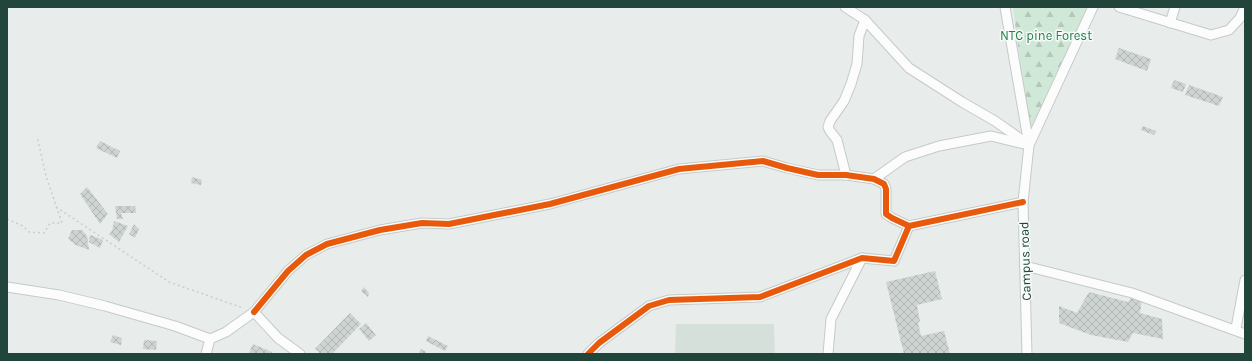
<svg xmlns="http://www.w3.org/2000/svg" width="1252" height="361" viewBox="0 0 1252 361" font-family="Karla,sans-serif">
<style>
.built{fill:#d5e0db}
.forest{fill:url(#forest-firs)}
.building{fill:url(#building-cross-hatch)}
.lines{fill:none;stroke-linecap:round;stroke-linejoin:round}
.minor-casing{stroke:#c4cac8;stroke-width:11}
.path{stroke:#c6cfcd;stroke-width:1.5;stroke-dasharray:2 3;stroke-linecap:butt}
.minor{stroke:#fcfcfc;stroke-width:9}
.cycleway-casing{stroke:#f6fbf9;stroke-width:8}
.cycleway{stroke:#e8590c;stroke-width:6}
.labels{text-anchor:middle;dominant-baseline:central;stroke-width:3;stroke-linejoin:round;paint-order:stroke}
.park-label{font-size:13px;fill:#26814a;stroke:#f6fbf9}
.street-label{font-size:13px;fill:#21443b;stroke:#f6fbf9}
</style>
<defs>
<pattern id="forest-firs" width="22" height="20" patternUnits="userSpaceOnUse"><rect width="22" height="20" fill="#d0e8d7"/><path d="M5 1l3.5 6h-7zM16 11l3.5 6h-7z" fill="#b2c8b9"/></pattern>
<pattern id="building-cross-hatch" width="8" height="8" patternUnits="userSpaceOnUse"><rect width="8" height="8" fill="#ced4d2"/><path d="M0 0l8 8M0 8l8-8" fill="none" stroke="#b1b7b5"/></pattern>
</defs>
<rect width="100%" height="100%" fill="#e8edeb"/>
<path class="built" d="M676 324H774L775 354H675Z"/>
<path class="forest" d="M1013 7H1090L1030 139Z"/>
<g class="building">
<path d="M1119 48 1151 59 1147 71 1115 59Z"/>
<path d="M1174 80 1186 84 1183 92 1171 88Z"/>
<path d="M1189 85 1223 97 1219 106 1185 95Z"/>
<path d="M1143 126 1156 131 1154 135 1141 130Z"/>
<path d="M100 141 120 151 117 158 96 148Z"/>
<path d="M192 177 202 180 201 185 191 183Z"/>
<path d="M87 187 108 214 100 224 80 194Z"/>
<path d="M115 206H135L136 213H121L123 219H117Z"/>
<path d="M114 221 128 226 119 242 109 234 112 231Z"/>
<path d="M134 224 139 229 135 238 129 234Z"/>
<path d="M72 230H82L87 236 89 250 76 245 68 239Z"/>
<path d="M90 235 103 240 100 248 89 242Z"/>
<path d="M935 271 942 299 917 305 920 322H918L921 336 944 331 950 354H904L886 282Z"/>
<path d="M364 287 369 293 368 297 361 291Z"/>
<path d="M1089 292 1128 302 1132 297 1142 299 1140 313 1162 319 1163 339 1133 333 1128 342 1091 335 1059 323V306L1077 313Z"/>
<path d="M350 313 361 324 332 354H321L315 349Z"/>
<path d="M366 323 376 335 369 341 359 329Z"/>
<path d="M113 335 122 338 121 345 110 342Z"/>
<path d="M428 336 448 346 445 351 426 341Z"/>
<path d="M144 340 157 341 156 350 143 349Z"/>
<path d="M253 344 272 352 271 354H252L249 353Z"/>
<path d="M421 349 426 352 425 354H418Z"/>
</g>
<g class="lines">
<defs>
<g id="minor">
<path d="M845 7 865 20 909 68 962 102 995 121 1029 145"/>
<path d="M1005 7 1029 145 1023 202 1027 354"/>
<path d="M1119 7 1211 35 1229 30 1240 18 1245 7"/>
<path d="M1170 23 1175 7"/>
<path d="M1029 145 1093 7"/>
<path d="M846 175 837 140 830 131 828 127 830 121 844 101 851 84 857 64 859 36 865 20"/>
<path d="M874 179 905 157 939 146 991 136 1024 144"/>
<path d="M1025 266 1132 293 1245 334"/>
<path d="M7 287 59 295 105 306 175 326 210 339 226 332 254 312 278 338 300 354"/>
<path d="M254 312 288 271 306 255 327 244 380 230 422 223 449 224 550 204 679 169 763 161 787 168 818 175H846L874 179 884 184 886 189V214L892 218 909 226"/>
<path d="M1236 328 1245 280"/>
<path d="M206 354 210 339"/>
<path d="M588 354 599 343 649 306 669 300 760 297 862 258 894 261 909 226 1023 202"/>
<path d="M828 354 831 319 862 258"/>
</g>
</defs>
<use href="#minor" class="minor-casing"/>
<g class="path">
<path d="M56 207 169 282 243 308"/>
<path d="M7 219 23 226 29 232 44 233 50 223H62L46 176 37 136"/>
</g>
<use href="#minor" class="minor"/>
<defs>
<g id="cycleway">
<path d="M254 312 288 271 306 255 327 244 380 230 422 223 449 224 550 204 679 169 763 161 787 168 818 175H846L874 179 884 184 886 189V214L892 218 909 226"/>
<path d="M588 354 599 343 649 306 669 300 760 297 862 258 894 261 909 226 1023 202"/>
</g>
</defs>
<use href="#cycleway" class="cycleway-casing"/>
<use href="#cycleway" class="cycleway"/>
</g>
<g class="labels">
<g class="park-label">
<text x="1046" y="35">NTC pine Forest</text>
</g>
<g class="street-label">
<text transform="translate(1025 261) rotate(-92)">Campus road</text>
</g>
</g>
<rect width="1252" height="361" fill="none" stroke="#21443b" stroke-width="16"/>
</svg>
